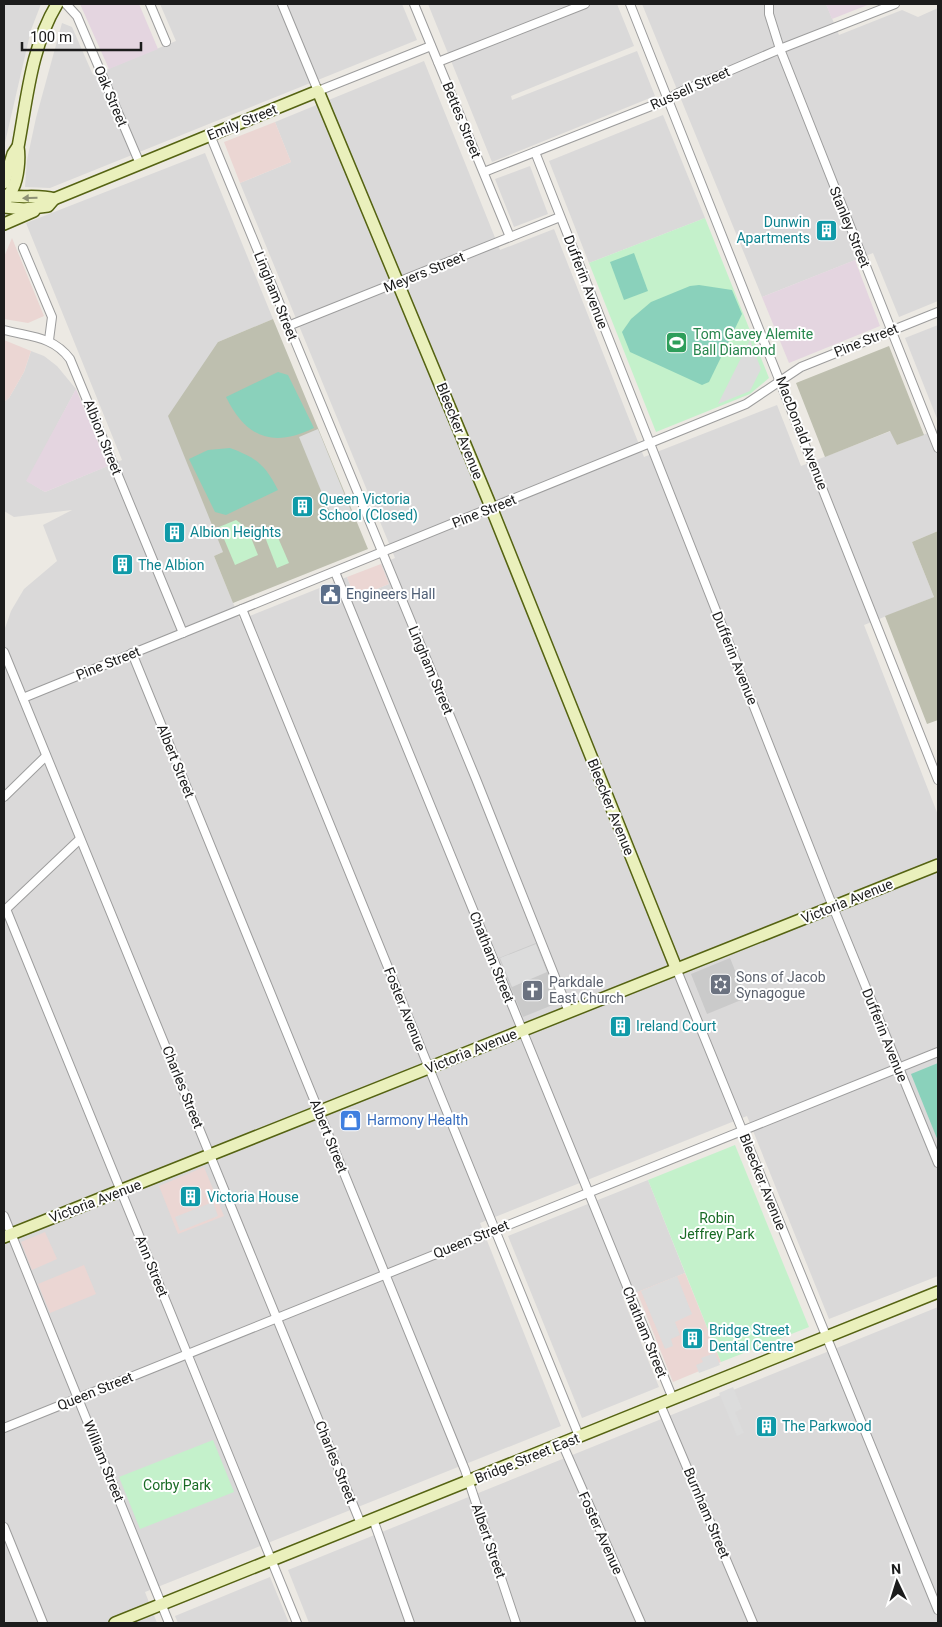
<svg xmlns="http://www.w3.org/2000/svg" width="942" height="1627" viewBox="0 0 942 1627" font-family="Roboto,sans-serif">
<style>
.residential{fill:#dad9d9}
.commercial{fill:#ebd6d3}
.industrial{fill:#e4d5e0}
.religious{fill:#cacaca}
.construction{fill:#bebfaf}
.park{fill:#c4f1cb}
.pitch{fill:#8ad1bb}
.parking{fill:#dcdcdc}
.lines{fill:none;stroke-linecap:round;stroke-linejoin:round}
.street-casing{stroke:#9d9d9d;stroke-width:10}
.secondary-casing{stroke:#556312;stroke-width:14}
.street{stroke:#fff;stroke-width:8}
.secondary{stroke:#eaf0bc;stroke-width:11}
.oneway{fill:#8d9174}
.labels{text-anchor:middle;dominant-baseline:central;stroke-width:4;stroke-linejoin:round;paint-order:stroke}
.street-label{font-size:14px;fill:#1c1c1c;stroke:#fff}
.culture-label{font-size:14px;fill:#0d838f;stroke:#fff;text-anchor:start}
.leisure-label{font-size:14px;fill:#27864d;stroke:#fff;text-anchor:start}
.service-label{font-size:14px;fill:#4e5e75;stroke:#fff;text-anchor:start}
.worship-label{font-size:14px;fill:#5b616d;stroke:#fff;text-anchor:start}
.shop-label{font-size:14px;fill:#366cbe;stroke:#fff;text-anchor:start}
.park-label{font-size:14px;fill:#196b25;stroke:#fff}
</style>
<rect width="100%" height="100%" fill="#ece9e3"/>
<g class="residential">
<path d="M4 4H41L31 30 4 147Z"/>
<path d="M160 4H402L417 40 50 188 25 187 27 160 36 118 62 23 72 27 93 75 176 41Z"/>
<path d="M428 4H617L634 46 511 96 512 100 637 51 655 96 492 162Z"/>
<path d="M642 4H826L839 35 902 10 918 17 938 8V301L899 317 873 253 762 297Z"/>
<path d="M424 61 500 250 554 229 644 457 777 405 801 466 891 431 897 445 938 429V531L912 542 934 597 864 625 938 815V1276L829 1319 747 1116 480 1223 561 1426 145 1592 157 1623H4V631L11 611 24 589 57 561 43 525 72 510 14 517 4 511V402L9 398 24 372 31 351 44 356 57 366 76 389 27 481 45 492 122 460 26 223 205 153 273 319 218 342 223 552 214 556 240 620 347 577 355 598 389 584 381 564 395 558 240 183 291 162 275 122Z"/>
<path d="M663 115 705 218 589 263 549 161Z"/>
<path d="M530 166 548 214 514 227 495 179Z"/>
<path d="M938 325V421L905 338Z"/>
<path d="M648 1180 685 1273 623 1298 659 1387 582 1418 508 1236Z"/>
<path d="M938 1307V1623H309L288 1570Z"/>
<path d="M270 1577 289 1623H178L175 1616Z"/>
</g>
<g class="commercial">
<path d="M275 122 291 162 240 183 224 142Z"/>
<path d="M12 238 44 316 28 323 4 319V257Z"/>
<path d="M4 340 31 351 24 372 9 398 4 402Z"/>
<path d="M381 564 389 584 355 598 347 577Z"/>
<path d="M204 1167 224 1216 178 1234 159 1186Z"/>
<path d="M45 1232 57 1259 32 1270 21 1242Z"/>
<path d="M84 1265 96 1294 50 1313 38 1284Z"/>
<path d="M685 1273 721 1362 673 1382 637 1292Z"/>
</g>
<g class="industrial">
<path d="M80 4H139L158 49 109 69Z"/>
<path d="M826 4H870L832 19Z"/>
<path d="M855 260 880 326 789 363 762 297Z"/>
<path d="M76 389 108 466 45 492 26 481Z"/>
</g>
<g class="religious">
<path d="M536 943 560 1002 523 1017 499 958Z"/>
<path d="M730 958 746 998 707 1014 691 974Z"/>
</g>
<g class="construction">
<path d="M273 319 368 549 233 603 214 556 223 552 168 416 218 342Z"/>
<path d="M889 346 924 435 897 445 890 431 825 457 796 383Z"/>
<path d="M938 531V720L927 724 885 616 934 597 912 542Z"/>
</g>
<g class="park">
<path d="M705 218 769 378 750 394 656 432 589 263Z"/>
<path d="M236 520 247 528 258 555 235 565 219 527Z"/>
<path d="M276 533 289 563 277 568 265 537Z"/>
<path d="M735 1145 809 1327 721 1362 648 1180Z"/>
<path d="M213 1440 234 1492 140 1529 119 1477Z"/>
</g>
<g class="pitch">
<path d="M634 253 648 291 624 300 610 262Z"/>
<path d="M699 285 732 290 742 314 709 382 702 385 630 352 622 332 631 319 651 302 690 286Z"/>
<path d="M278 372 288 375 314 428C273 448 246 438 226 397Z"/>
<path d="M230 448C257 458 265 465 278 490L226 515 215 512 189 459 208 450Z"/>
<path d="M938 1063V1141L911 1074Z"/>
</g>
<g class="parking">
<path d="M750 340 761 369 750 391 718 404Z"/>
<path d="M318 429 352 513 333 520 299 437Z"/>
<path d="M536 944 547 972 512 987 500 958Z"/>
<path d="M213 1202 218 1216 180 1231 175 1217Z"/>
<path d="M677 1276 692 1314 675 1322 680 1335 671 1339 673 1346 665 1349 641 1291Z"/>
<path d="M715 1353 720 1365 699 1373 696 1365 703 1362 701 1358Z"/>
<path d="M733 1387 742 1409 735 1412 744 1433 737 1436 719 1393Z"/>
</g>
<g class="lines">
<defs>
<g id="street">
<path d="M66 4 77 16 140 164"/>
<path d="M150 4 166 42"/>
<path d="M282 4 318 91 431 46"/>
<path d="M414 4 510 237"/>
<path d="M630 4 938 780"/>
<path d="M769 4V14L780 49 938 448"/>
<path d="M438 62 585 4"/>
<path d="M210 135 476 779 569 1012"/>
<path d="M535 152 833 907 938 1163"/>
<path d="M484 172 669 99 678 93 780 49 895 4"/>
<path d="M23 248 52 317 49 340"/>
<path d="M288 326 560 217"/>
<path d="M4 330C30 337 53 336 70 359L183 633"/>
<path d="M335 572 673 1399"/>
<path d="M242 609 579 1436"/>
<path d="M4 652 361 1524"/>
<path d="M132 653 465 1470 516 1623"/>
<path d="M23 698 746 404 801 367 938 312"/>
<path d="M4 797 46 756"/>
<path d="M6 909 297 1623"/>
<path d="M4 911 80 839"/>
<path d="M676 968 938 1610"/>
<path d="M4 1216 169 1623"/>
<path d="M660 1404 753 1623"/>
<path d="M4 1428 938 1052"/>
<path d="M562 1443 641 1623"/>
<path d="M373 1519 410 1623"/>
<path d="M4 1527 43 1623"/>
</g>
<g id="secondary">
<path d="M4 183 13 154 17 148"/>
<path d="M4 195C20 199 39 194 54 199"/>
<path d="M4 206C6 198 9 195 13 188 18 178 20 158 18 147 27 99 31 47 57 4"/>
<path d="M4 207 24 209 48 206 54 199 318 91 489 502 676 968"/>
<path d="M4 224 34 211"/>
<path d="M4 1237 938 865"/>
<path d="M115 1623 938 1292"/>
</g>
</defs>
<use href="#street" class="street-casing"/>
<use href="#secondary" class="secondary-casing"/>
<use href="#street" class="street"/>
<use href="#secondary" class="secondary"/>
</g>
<defs><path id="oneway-solid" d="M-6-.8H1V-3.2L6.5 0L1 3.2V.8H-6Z" transform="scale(1.25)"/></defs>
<use class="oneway" href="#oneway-solid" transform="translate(30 198) rotate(178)"/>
<defs>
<symbol id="building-square" viewBox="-11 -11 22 22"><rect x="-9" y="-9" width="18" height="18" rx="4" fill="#0f9aa8" stroke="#fff"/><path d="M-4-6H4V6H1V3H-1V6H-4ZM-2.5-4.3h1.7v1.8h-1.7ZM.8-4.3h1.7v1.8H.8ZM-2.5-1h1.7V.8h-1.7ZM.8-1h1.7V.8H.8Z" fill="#fff"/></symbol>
<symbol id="stadium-square" viewBox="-11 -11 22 22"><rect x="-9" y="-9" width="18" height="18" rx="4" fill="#2e9e5b" stroke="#fff"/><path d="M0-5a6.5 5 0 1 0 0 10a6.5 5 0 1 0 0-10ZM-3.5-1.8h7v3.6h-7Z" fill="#fff"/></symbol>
<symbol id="civic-square" viewBox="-11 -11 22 22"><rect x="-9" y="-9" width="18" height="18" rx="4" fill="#5c6f8a" stroke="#fff"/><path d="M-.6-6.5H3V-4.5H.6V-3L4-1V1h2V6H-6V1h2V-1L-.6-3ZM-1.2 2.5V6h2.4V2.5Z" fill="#fff"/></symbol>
<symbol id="synagogue-square" viewBox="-11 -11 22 22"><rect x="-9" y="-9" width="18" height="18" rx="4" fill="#6b7280" stroke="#fff"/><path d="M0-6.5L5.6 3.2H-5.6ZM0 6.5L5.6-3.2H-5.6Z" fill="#fff"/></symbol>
<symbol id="church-square" viewBox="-11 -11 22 22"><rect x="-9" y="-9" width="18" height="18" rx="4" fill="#6b7280" stroke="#fff"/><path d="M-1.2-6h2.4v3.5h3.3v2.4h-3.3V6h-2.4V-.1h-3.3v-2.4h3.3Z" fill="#fff"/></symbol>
<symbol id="shop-square" viewBox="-11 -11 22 22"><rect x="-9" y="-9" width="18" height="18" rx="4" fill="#3f7fe0" stroke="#fff"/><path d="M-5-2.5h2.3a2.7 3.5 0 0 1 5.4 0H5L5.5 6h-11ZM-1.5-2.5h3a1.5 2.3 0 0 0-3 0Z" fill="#fff"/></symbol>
</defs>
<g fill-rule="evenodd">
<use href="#building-square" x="814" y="218" width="25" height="25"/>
<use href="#stadium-square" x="664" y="330" width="25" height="25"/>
<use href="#building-square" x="290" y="494" width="25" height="25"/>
<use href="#building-square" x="162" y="520" width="25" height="25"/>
<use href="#building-square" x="110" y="552" width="25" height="25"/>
<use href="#civic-square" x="318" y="582" width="25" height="25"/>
<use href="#synagogue-square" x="708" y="972" width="25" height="25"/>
<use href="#church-square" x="520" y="978" width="25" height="25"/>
<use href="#building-square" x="608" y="1014" width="25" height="25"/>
<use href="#shop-square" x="338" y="1108" width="25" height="25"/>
<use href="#building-square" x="178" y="1184" width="25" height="25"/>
<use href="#building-square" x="680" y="1326" width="25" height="25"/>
<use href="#building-square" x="754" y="1414" width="25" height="25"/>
</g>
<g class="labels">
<g class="street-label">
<text transform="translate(690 88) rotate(-24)">Russell Street</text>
<text transform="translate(111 96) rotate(67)">Oak Street</text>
<text transform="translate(462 120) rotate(68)">Bettes Street</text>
<text transform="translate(242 122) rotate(-22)">Emily Street</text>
<text transform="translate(850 227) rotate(68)">Stanley Street</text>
<text transform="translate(424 272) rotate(-22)">Meyers Street</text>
<text transform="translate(586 282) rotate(69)">Dufferin Avenue</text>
<text transform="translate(276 296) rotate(68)">Lingham Street</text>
<text transform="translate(866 340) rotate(-22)">Pine Street</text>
<text transform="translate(460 431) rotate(68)">Bleecker Avenue</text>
<text transform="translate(802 433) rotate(69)">MacDonald Avenue</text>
<text transform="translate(103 437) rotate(68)">Albion Street</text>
<text transform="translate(484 511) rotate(-22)">Pine Street</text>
<text transform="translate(735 658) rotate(68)">Dufferin Avenue</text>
<text transform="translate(108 663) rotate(-22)">Pine Street</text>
<text transform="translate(431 670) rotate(67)">Lingham Street</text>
<text transform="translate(176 761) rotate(68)">Albert Street</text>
<text transform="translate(611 807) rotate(68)">Bleecker Avenue</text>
<text transform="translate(847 901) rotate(-22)">Victoria Avenue</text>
<text transform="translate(492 957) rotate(68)">Chatham Street</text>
<text transform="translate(405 1009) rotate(68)">Foster Avenue</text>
<text transform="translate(885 1035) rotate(68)">Dufferin Avenue</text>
<text transform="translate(471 1051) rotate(-22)">Victoria Avenue</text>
<text transform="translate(183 1087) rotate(68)">Charles Street</text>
<text transform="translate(329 1136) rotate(68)">Albert Street</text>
<text transform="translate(763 1182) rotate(68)">Bleecker Avenue</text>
<text transform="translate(95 1201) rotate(-21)">Victoria Avenue</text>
<text transform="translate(471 1239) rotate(-22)">Queen Street</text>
<text transform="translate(152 1266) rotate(68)">Ann Street</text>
<text transform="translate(645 1332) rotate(68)">Chatham Street</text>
<text transform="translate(95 1391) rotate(-22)">Queen Street</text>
<text transform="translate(527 1458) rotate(-22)">Bridge Street East</text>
<text transform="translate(104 1461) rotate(68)">William Street</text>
<text transform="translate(336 1462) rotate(68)">Charles Street</text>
<text transform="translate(707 1513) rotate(67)">Burnham Street</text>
<text transform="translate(601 1533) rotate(66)">Foster Avenue</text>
<text transform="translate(489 1541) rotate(71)">Albert Street</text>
</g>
<g class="culture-label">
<text x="810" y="222" text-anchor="end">Dunwin<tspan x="810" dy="16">Apartments</tspan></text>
<text x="319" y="499">Queen Victoria<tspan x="319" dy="16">School (Closed)</tspan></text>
<text x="190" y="532">Albion Heights</text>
<text x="138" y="565">The Albion</text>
<text x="636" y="1026">Ireland Court</text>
<text x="207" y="1197">Victoria House</text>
<text x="709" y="1330">Bridge Street<tspan x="709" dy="16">Dental Centre</tspan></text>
<text x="782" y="1426">The Parkwood</text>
</g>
<g class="leisure-label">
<text x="693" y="334">Tom Gavey Alemite<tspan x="693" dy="16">Ball Diamond</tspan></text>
</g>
<g class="service-label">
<text x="346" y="594">Engineers Hall</text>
</g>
<g class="worship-label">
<text x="736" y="977">Sons of Jacob<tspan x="736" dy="16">Synagogue</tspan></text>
<text x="549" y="982">Parkdale<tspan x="549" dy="16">East Church</tspan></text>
</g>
<g class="shop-label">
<text x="367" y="1120">Harmony Health</text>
</g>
<g class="park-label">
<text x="717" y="1218">Robin<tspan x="717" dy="16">Jeffrey Park</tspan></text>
<text x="177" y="1485">Corby Park</text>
</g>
</g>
<rect width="942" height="1627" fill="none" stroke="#1c1c1c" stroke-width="10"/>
<g transform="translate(897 1582) rotate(356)" stroke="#ffffff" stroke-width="4" paint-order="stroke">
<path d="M0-4L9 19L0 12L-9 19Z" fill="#1c1c1c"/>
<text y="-8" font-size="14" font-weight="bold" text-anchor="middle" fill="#1c1c1c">N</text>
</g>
<path d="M22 42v8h119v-8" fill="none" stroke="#1c1c1c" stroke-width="2.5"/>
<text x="30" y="42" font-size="15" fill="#1c1c1c" stroke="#ffffff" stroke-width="4" paint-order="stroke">100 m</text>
</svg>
